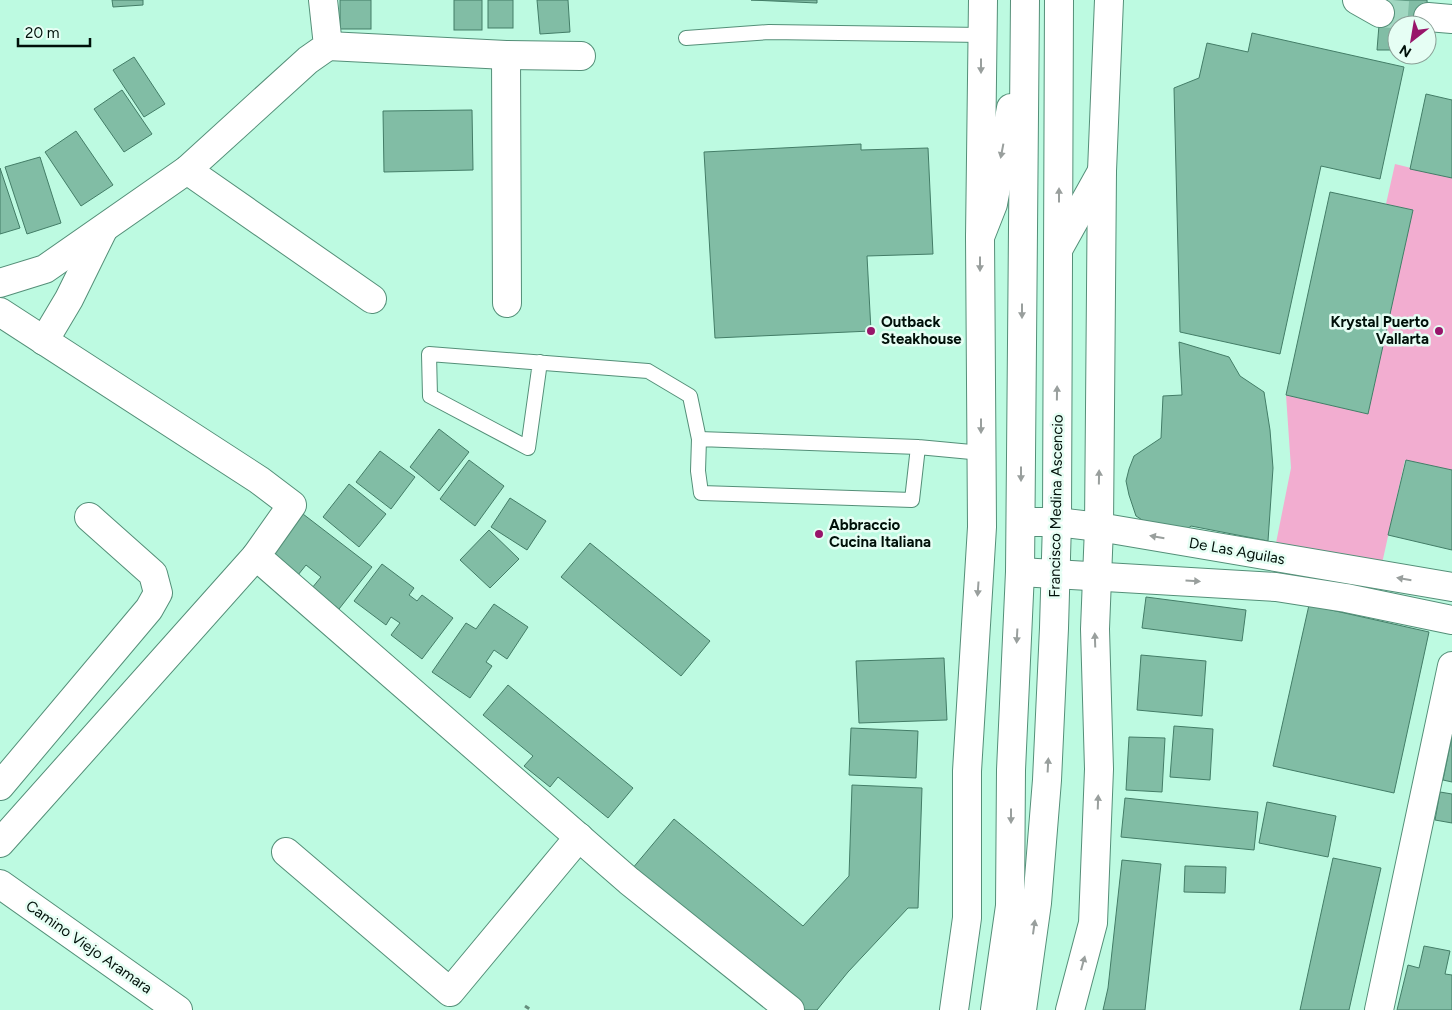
<svg xmlns="http://www.w3.org/2000/svg" width="1452" height="1010" viewBox="0 0 1452 1010" font-family="Figtree,sans-serif">
<style>
.green{fill:#f2add0}
.building{fill:#81bda5;stroke:#437d67}
.lines{fill:none;stroke-linecap:round;stroke-linejoin:round}
.minor-tunnel{stroke:#a1d7c1;stroke-width:28;stroke-dasharray:28 14;stroke-linecap:butt}
.service-casing{stroke:#548f78;stroke-width:16}
.minor-casing{stroke:#548f78;stroke-width:30}
.secondary-casing{stroke:#548f78;stroke-width:30}
.trunk-casing{stroke:#548f78;stroke-width:30}
.path{stroke:#658e7d;stroke-width:3;stroke-dasharray:5 2.5;stroke-linecap:butt}
.service{stroke:#fff;stroke-width:14}
.minor{stroke:#fff;stroke-width:28}
.secondary{stroke:#fff;stroke-width:28}
.trunk{stroke:#fff;stroke-width:28}
.oneway{fill:#999f9d}
.poi-dot{fill:#98156a;stroke:#e6fef4;stroke-width:2}
.labels{text-anchor:middle;dominant-baseline:central;stroke-width:5;stroke-linejoin:round;paint-order:stroke}
.poi-label{font-size:15px;font-weight:bold;fill:#001009;stroke:#e6fef4;text-anchor:start}
.street-label{font-size:15px;fill:#001009;stroke:#e6fef4}
</style>
<rect width="100%" height="100%" fill="#bdfae1"/>
<path class="green" d="M1395 164 1452 178V470L1405 460 1381 568 1275 548 1291 468 1286 395 1368 414 1413 210 1386 204Z"/>
<g class="building">
<path d="M112 0H143V5L113 7Z"/>
<rect x="340" y="0" width="31" height="29"/>
<rect x="454" y="0" width="28" height="30"/>
<rect x="488" y="0" width="25" height="28"/>
<path d="M537 0H568L570 32 540 34Z"/>
<path d="M751 0H817V3Z"/>
<path d="M1381 0H1427L1428 17 1427 51V25H1397V50H1377Z"/>
<path d="M1252 33 1404 67 1380 179 1321 166 1280 354 1180 332 1174 88 1199 78 1207 43 1248 52Z"/>
<path d="M134 57 165 104 144 117 113 70Z"/>
<path d="M122 90 152 134 124 152 94 109Z"/>
<path d="M1426 94 1452 100V178L1410 169Z"/>
<path d="M472 110 473 170 384 172 383 111Z"/>
<path d="M76 131 113 185 81 206 45 152Z"/>
<path d="M861 144V150L928 148 933 254 867 256 871 331 715 338 704 152Z"/>
<path d="M40 157 61 223 27 234 5 167Z"/>
<path d="M0 168 20 228 0 234Z"/>
<path d="M1330 192 1413 210 1368 414 1286 395Z"/>
<path d="M1179 342 1229 357 1240 376 1264 392 1270 430 1273 468 1268 541 1191 526 1185 531 1150 525 1136 516 1129 495 1126 481 1129 469 1134 456 1161 438 1163 396 1182 395Z"/>
<path d="M439 429 469 452 439 491 410 467Z"/>
<path d="M380 451 415 477 391 509 356 482Z"/>
<path d="M469 460 504 486 475 526 440 499Z"/>
<path d="M1406 460 1452 470V550L1388 535Z"/>
<path d="M349 484 386 514 359 547 323 517Z"/>
<path d="M510 498 546 521 527 550 491 527Z"/>
<path d="M303 514 372 567 339 609 312 588 321 577 306 565 298 575 272 555Z"/>
<path d="M489 530 519 559 490 588 460 560Z"/>
<path d="M590 543 710 641 681 676 561 577Z"/>
<path d="M382 564 414 588 409 595 417 601 422 595 453 618 422 659 391 635 400 623 391 617 386 625 354 601Z"/>
<path d="M1146 597 1246 610 1242 641 1142 628Z"/>
<path d="M494 604 528 627 507 659 494 650 486 662 492 666 470 698 432 672 466 623 476 629Z"/>
<path d="M1309 605 1429 632 1394 793 1273 766Z"/>
<path d="M1141 655 1206 661 1202 716 1137 710Z"/>
<path d="M944 658 947 720 859 723 856 661Z"/>
<path d="M508 685 633 788 608 818 558 777 550 787 524 766 533 756 483 715Z"/>
<path d="M1174 726 1213 729 1210 780 1170 777Z"/>
<path d="M851 728 918 731 916 778 849 775Z"/>
<path d="M1452 736V782L1443 780Z"/>
<path d="M1129 737 1165 738 1162 792 1126 790Z"/>
<path d="M852 785 922 788 918 908H908L848 972 817 1010H804L632 869 674 819 803 926 849 876Z"/>
<path d="M1440 792 1452 794V823L1435 820Z"/>
<path d="M1125 798 1258 812 1254 850 1121 837Z"/>
<path d="M1267 802 1336 816 1328 857 1259 843Z"/>
<path d="M1333 858 1381 868 1349 1010H1300Z"/>
<path d="M1122 860 1161 864 1145 1010H1103L1108 988Z"/>
<path d="M1185 866 1226 867 1225 893 1184 892Z"/>
<path d="M1424 946 1450 951 1445 974 1452 975V1010H1397L1408 965 1419 968Z"/>
</g>
<g class="lines">
<path class="minor-tunnel" d="M1380 13 1428 17"/>
<defs>
<g id="service">
<path d="M686 38 769 32 982 35"/>
<path d="M540 362 528 448 430 396 429 354 648 371 690 396 699 439"/>
<path d="M918 447 912 500 701 493 698 471 699 439 918 447 982 453"/>
</g>
<g id="minor">
<path d="M1357 0 1380 13"/>
<path d="M1428 17 1452 19"/>
<path d="M328 46 506 55 581 56"/>
<path d="M506 55 507 303"/>
<path d="M187 170 372 299"/>
<path d="M0 283 45 269 187 170 308 60 328 46 323 0"/>
<path d="M0 312 259 480 292 505 256 556 629 881 790 1010"/>
<path d="M44 341 69 299 103 230"/>
<path d="M1022 522H1057L1099 527 1452 587"/>
<path d="M1020 572 1276 587 1346 598 1452 620"/>
<path d="M0 786 149 609 158 593 153 574 89 517"/>
<path d="M0 843 256 556"/>
<path d="M286 852 450 992 579 837"/>
<path d="M0 884 178 1010"/>
<path d="M1379 1010 1452 666"/>
</g>
<g id="secondary">
<path d="M954 1010 967 918V771L982 527 980 237 983 0"/>
<path d="M1070 1010 1093 923 1099 769 1095 629 1099 527 1102 171 1109 0"/>
</g>
<g id="trunk">
<path d="M980 237 993 204 1011 108"/>
<path d="M1059 248 1102 171"/>
<path d="M995 1010 1010 906 1011 770 1020 572 1025 0"/>
<path d="M1022 1010 1037 903 1047 780 1054 628 1057 522 1059 0"/>
</g>
</defs>
<use href="#service" class="service-casing"/>
<use href="#minor" class="minor-casing"/>
<use href="#secondary" class="secondary-casing"/>
<use href="#trunk" class="trunk-casing"/>
<path class="path" d="M525 1006 531 1010"/>
<use href="#service" class="service"/>
<use href="#minor" class="minor"/>
<use href="#secondary" class="secondary"/>
<use href="#trunk" class="trunk"/>
</g>
<defs><path id="oneway-solid" d="M-6-.8H1V-3.2L6.5 0L1 3.2V.8H-6Z" transform="scale(1.25)"/></defs>
<g class="oneway">
<use href="#oneway-solid" transform="translate(981 66) rotate(90)"/>
<use href="#oneway-solid" transform="translate(1002 151) rotate(101)"/>
<use href="#oneway-solid" transform="translate(1059 195) rotate(-90)"/>
<use href="#oneway-solid" transform="translate(980 264) rotate(90)"/>
<use href="#oneway-solid" transform="translate(1022 311) rotate(90)"/>
<use href="#oneway-solid" transform="translate(1057 393) rotate(-89)"/>
<use href="#oneway-solid" transform="translate(981 426) rotate(90)"/>
<use href="#oneway-solid" transform="translate(1021 474) rotate(90)"/>
<use href="#oneway-solid" transform="translate(1099 477) rotate(-89)"/>
<use href="#oneway-solid" transform="translate(1157 537) rotate(-170)"/>
<use href="#oneway-solid" transform="translate(1404 579) rotate(-170)"/>
<use href="#oneway-solid" transform="translate(1193 581) rotate(3)"/>
<use href="#oneway-solid" transform="translate(978 589) rotate(94)"/>
<use href="#oneway-solid" transform="translate(1017 636) rotate(93)"/>
<use href="#oneway-solid" transform="translate(1095 640) rotate(-92)"/>
<use href="#oneway-solid" transform="translate(1048 765) rotate(-87)"/>
<use href="#oneway-solid" transform="translate(1098 802) rotate(-88)"/>
<use href="#oneway-solid" transform="translate(1011 816) rotate(90)"/>
<use href="#oneway-solid" transform="translate(1034 927) rotate(-82)"/>
<use href="#oneway-solid" transform="translate(1083 963) rotate(-75)"/>
</g>
<g class="poi-dot">
<circle cx="871" cy="331" r="5"/>
<circle cx="1439" cy="331" r="5"/>
<circle cx="819" cy="534" r="5"/>
</g>
<g class="labels">
<g class="poi-label">
<text x="881" y="322">Outback<tspan x="881" dy="17">Steakhouse</tspan></text>
<text x="1429" y="322" text-anchor="end">Krystal Puerto<tspan x="1429" dy="17">Vallarta</tspan></text>
<text x="829" y="525">Abbraccio<tspan x="829" dy="17">Cucina Italiana</tspan></text>
</g>
<g class="street-label">
<text transform="translate(1056 506) rotate(-89)">Francisco Medina Ascencio</text>
<text transform="translate(1237 551) rotate(10)">De Las Aguilas</text>
<text transform="translate(89 947) rotate(35)">Camino Viejo Aramara</text>
</g>
</g>
<g transform="translate(1412 40) rotate(211)"><circle r="24" fill="#e6fef4" stroke="#8a9f96"/>
<path d="M0-4L9 19L0 12L-9 19Z" fill="#98156a"/>
<text y="-8" font-size="14" font-weight="bold" text-anchor="middle" fill="#001009">N</text>
</g>
<path d="M18 38v8h72v-8" fill="none" stroke="#001009" stroke-width="2.5"/>
<text x="25" y="38" font-size="15" fill="#001009" stroke="#e6fef4" stroke-width="4" paint-order="stroke">20 m</text>
</svg>
